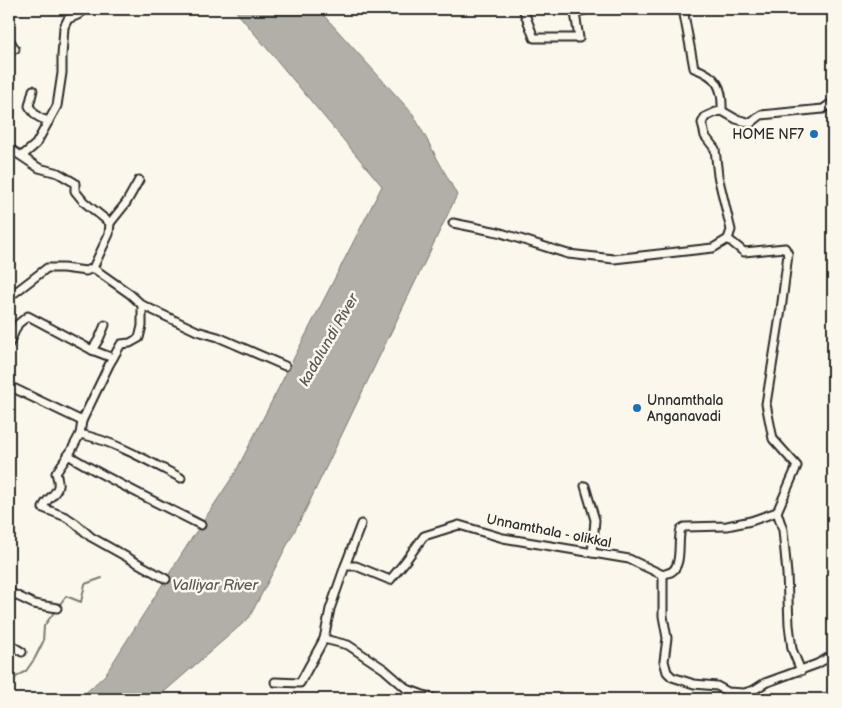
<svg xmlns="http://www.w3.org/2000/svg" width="842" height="708" viewBox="0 0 842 708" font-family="'Balsamiq Sans',sans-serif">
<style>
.water{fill:#b1afa7;stroke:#7b7a75}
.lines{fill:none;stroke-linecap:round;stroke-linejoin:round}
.stream{stroke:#7b7a75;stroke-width:2}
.minor-casing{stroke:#2b2b2b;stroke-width:11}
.minor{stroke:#fbf7ec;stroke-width:7}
.poi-dot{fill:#1f6fb2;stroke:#fbf7ec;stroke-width:2}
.labels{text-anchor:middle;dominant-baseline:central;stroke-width:5;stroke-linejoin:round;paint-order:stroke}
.poi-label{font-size:14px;fill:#2b2b2b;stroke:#fbf7ec;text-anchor:end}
.street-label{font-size:14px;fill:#2b2b2b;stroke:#fbf7ec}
.water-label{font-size:15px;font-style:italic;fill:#5a5956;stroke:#fbf7ec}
</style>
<rect width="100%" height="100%" fill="#fbf7ec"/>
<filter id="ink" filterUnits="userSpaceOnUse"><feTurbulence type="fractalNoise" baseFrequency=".02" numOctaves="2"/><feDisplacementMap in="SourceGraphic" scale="10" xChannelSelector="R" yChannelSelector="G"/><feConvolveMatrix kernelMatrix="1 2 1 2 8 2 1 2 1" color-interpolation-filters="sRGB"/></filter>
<g filter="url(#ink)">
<path class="water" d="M234 9H318L413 114 457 195 306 509 249 618 156 699H79L105 675 190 541 235 473 382 186Z"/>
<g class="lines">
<path class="stream" d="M10 681 26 671 35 658 43 642 44 626 66 596 81 602 85 584 102 578"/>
<defs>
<g id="minor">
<path d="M523 9 534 38H579L575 13 588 9"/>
<path d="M683 9 694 68C717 76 723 87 722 111L736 119 751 123 761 115 823 109 833 102"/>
<path d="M9 39 15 49"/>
<path d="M33 90 29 106C35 115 37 118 49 121"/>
<path d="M9 148 39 168 58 173 75 183V191L84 202 110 223 109 234 93 268 130 294 142 305V326L139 338 130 343 121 344 109 365 82 421 80 434 71 451 56 473C57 477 59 482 58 486 57 495 45 499 43 508L66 517 75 523 91 537 166 579"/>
<path d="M22 156 36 144 57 106 62 73V56L64 27 68 19 78 15 85 9"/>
<path d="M110 223 126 203 139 180"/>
<path d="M453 223 498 232 568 254 614 259 713 248 728 239 731 230 718 176 715 149 705 136 702 123 705 117 716 112 722 111"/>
<path d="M728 239 744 252 785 248 788 254 781 310 766 404 773 439 797 466 777 512 783 530 787 574 789 625 792 649 801 671"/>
<path d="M9 295 13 294 47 268H63L86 271 93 268"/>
<path d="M142 305 197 331 218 337 285 366"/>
<path d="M9 344 18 324 28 316 92 350 113 358"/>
<path d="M92 350 99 339 105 325"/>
<path d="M9 386 82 421"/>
<path d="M80 434C116 442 148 461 181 478"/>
<path d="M68 455C111 481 156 502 201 525"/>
<path d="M585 486 595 520 592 553"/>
<path d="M345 566 361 524"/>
<path d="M663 575V616L667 638 664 661 667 672 672 677 694 684 717 686 728 692 744 693 754 690 765 683 817 664 833 655"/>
<path d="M9 592 34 604 57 608"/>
<path d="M324 639 330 609 345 566H356L390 580 404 563 424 536 459 525 503 538 629 559 663 575C665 574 668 573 671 572 683 565 677 541 681 529L684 527 727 526 751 521 777 512"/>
<path d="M9 644 22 652"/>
<path d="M275 682 300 683 324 639 348 645 384 669 407 689 434 699"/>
</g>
</defs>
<use href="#minor" class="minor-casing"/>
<use href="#minor" class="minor"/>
</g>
</g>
<g class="poi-dot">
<circle cx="814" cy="134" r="5"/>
<circle cx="637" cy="408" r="5"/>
</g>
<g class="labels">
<g class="poi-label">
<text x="804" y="134">HOME NF7</text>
<text x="647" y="400" text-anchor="start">Unnamthala<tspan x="647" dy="16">Anganavadi</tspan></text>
</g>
<g class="street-label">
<text transform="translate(549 531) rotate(11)">Unnamthala - olikkal</text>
</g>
<g class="water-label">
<text transform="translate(329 340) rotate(-60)">kadalundi River</text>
<text x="215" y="585">Valliyar River</text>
</g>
</g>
<rect width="842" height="708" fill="none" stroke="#fbf7ec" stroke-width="30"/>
<rect x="15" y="15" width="812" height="678" fill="none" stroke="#2b2b2b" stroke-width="2" filter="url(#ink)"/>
</svg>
